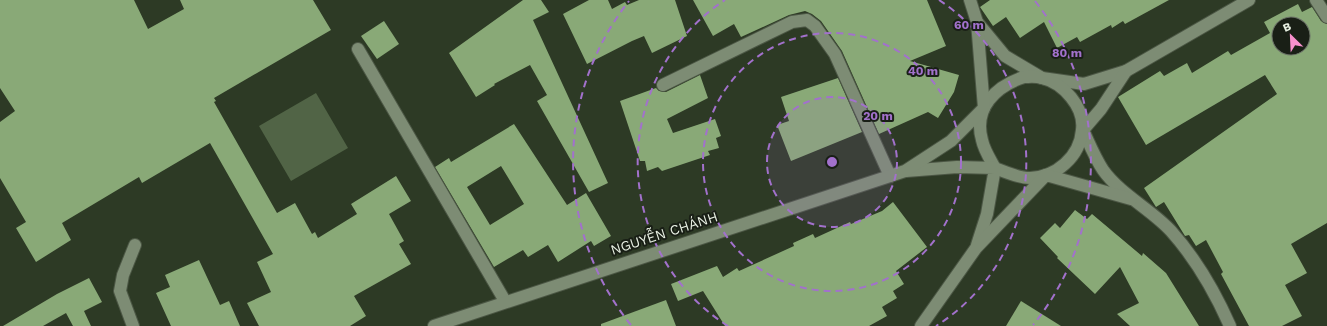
<svg xmlns="http://www.w3.org/2000/svg" width="1327" height="326" viewBox="0 0 1327 326" font-family="'Work Sans',sans-serif">
<style>
.green{fill:#516446}
.building{fill:#89a977;fill-rule:evenodd}
.lines{fill:none;stroke-linecap:round;stroke-linejoin:round}
.lane-casing{stroke:#4c5745;stroke-width:14}
.street-casing{stroke:#4c5745;stroke-width:14}
.secondary-casing{stroke:#4c5745;stroke-width:14}
.lane{stroke:#7d8c74;stroke-width:12}
.street{stroke:#7d8c74;stroke-width:12}
.secondary{stroke:#7d8c74;stroke-width:12}
.ring{fill:none;stroke:#a271cc;stroke-width:2;stroke-dasharray:7 5}
.labels{text-anchor:middle;dominant-baseline:central;stroke-width:4;stroke-linejoin:round;paint-order:stroke}
.street-label{font-size:14px;fill:#e9f1e4;stroke:#191f16}
.centre{fill:#a271cc;stroke:#191f16;stroke-width:2}
.ring-label{font-size:12px;text-anchor:middle;font-weight:bold;fill:#a271cc;stroke:#191f16;stroke-width:4;stroke-linejoin:round;paint-order:stroke}
</style>
<rect width="100%" height="100%" fill="#2d3a25"/>
<path class="green" d="M316 93 348 148 291 181 259 126Z"/>
<g class="building">
<path d="M0 0H134L148 29 184 9 180 0H313L331 30 214 98 216 101 214 102 277 213 295 203 312 234 315 232 318 238 357 214 351 204 396 176 411 201 389 214 404 241 399 244 411 264 354 296 366 316 350 326H259L247 303 271 292 257 262 273 254 210 143 142 183 139 177 62 223 71 240 36 262 16 228 26 222 0 178V122L15 111 0 88Z"/>
<path d="M523 0H541L549 12 533 20 608 183 589 192 537 101 547 95 530 65 494 84 495 85 476 97 449 53Z"/>
<path d="M589 0H608L612 9 625 2 627 5 639 0H675L687 36 652 53 644 36 632 41 587 64 563 14Z"/>
<path d="M693 0H927L946 46 910 61 959 75 954 92 938 118 928 112 879 134 842 51 821 21 812 14 805 11 789 15 741 37 734 24 713 36Z"/>
<path d="M990 0H1169L1125 24 1123 21 1112 28 1111 25 1080 42 1077 37 1057 48 1044 22 1020 38 1006 17 993 26 980 7Z"/>
<path d="M1298 4 1302 12 1312 7 1321 21 1327 24V223L1291 244 1307 273 1285 285 1302 316 1282 326H1249L1221 274 1223 272 1206 240 1196 246 1189 235 1185 236 1164 202 1156 207 1144 188 1277 94 1265 75 1146 145 1118 97 1160 71 1164 76 1187 63 1192 73 1228 51 1231 55 1270 33 1264 22ZM1279 24H1303V48H1279Z"/>
<path d="M384 21 399 44 377 59 361 36Z"/>
<path d="M700 75 708 98 667 119 673 133 715 119 721 136 716 138 719 148 708 151 710 155 662 171 658 167 647 171 645 161H640L620 101 656 88 659 91 666 92Z"/>
<path d="M838 78 862 132 791 161 777 125 789 121 781 97Z"/>
<path d="M514 124 567 205 586 193 611 236 594 246 591 241 558 262 548 245 528 257 523 250 494 267 435 167 449 158 451 162ZM501 166 524 204 490 225 467 187Z"/>
<path d="M893 202 927 247 896 271 904 284 893 291 897 298 882 307 887 316 869 326H725L703 291 678 301 671 284 717 266 723 277 737 268 739 271 794 246 793 243 813 234 815 238 850 222 851 224 882 211Z"/>
<path d="M1075 210 1087 219 1092 214 1142 256 1143 253 1166 273 1199 326H1130L1117 314 1139 303 1120 267 1095 294 1057 258 1058 257 1040 238 1055 223 1060 228Z"/>
<path d="M199 260 220 305 229 301 240 326H171L156 293 170 287 165 275Z"/>
<path d="M89 278 102 302 84 311 91 326H73L66 313 43 326H3L57 294Z"/>
<path d="M666 300 676 326H601V324Z"/>
<path d="M1021 301 1061 326H1006Z"/>
</g>
<g class="lines">
<defs>
<g id="lane">
<path d="M358 49 505 301"/>
<path d="M133 326 120 291 123 275 135 245"/>
</g>
<g id="street">
<path d="M1316 0 1327 17"/>
<path d="M663 85 792 22 807 20 815 26 835 54 890 176"/>
</g>
<g id="secondary">
<path d="M977 22 1005 56 1042 78 1084 84 1126 71 1249 0"/>
<path d="M1126 71 1101 109 1083 130C1089 143 1095 158 1103 170 1120 194 1152 210 1171 231 1196 259 1215 292 1230 326"/>
<path d="M1024 77C1029 77 1036 76 1042 78 1063 83 1085 107 1082 130 1080 157 1056 177 1030 178 1018 178 1005 172 995 168 990 159 984 150 982 140 973 108 996 86 1024 77Z"/>
<path d="M906 171 957 167 995 168 987 214 977 245"/>
<path d="M434 326 905 171 951 141 984 108 977 22 970 0"/>
<path d="M921 326 976 248 1046 175 1131 199"/>
</g>
</defs>
<use href="#lane" class="lane-casing"/>
<use href="#street" class="street-casing"/>
<use href="#secondary" class="secondary-casing"/>
<use href="#lane" class="lane"/>
<use href="#street" class="street"/>
<use href="#secondary" class="secondary"/>
</g>
<circle cx="832" cy="162" r="65" fill="#a271cc" fill-opacity=".12"/>
<g class="ring">
<circle cx="832" cy="162" r="65"/>
<circle cx="832" cy="162" r="129"/>
<path d="M728 326A194 194 0 0 1 725 0M939 0A194 194 0 0 1 936 326"/>
<path d="M631 325A259 259 0 0 1 629 1M1035 1A259 259 0 0 1 1033 325"/>
</g>
<g class="labels">
<g class="street-label">
<text transform="translate(664 233) rotate(-18)">NGUYỄN CHÁNH</text>
</g>
</g>
<circle cx="832" cy="162" r="6" class="centre"/>
<g class="ring-label">
<text x="969" y="29">60 m</text>
<text x="1067" y="57">80 m</text>
<text x="923" y="75">40 m</text>
<text x="878" y="120">20 m</text>
</g>
<g transform="translate(1291 36) rotate(336)"><circle r="19" fill="#191f16" stroke="#6c7368"/>
<path d="M0-3L7 15L0 10L-7 15Z" fill="#f790cd"/>
<text y="-6" font-size="11" font-weight="bold" text-anchor="middle" fill="#e9f1e4">B</text>
</g>
</svg>
